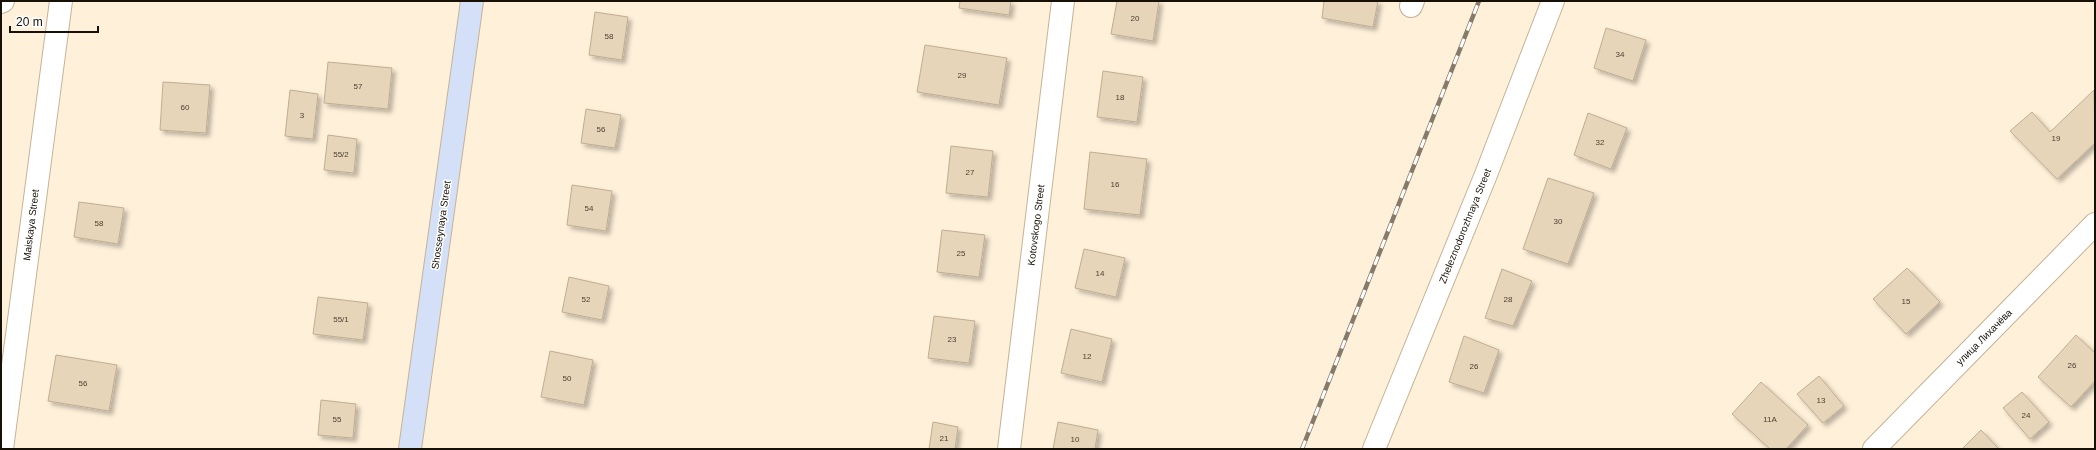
<svg xmlns="http://www.w3.org/2000/svg" width="2096" height="450" viewBox="0 0 2096 450" font-family="Arial,sans-serif">
<style>
.building{fill:#e7d5b9;stroke:#bfad92;filter:url(#shadow)}
.lines{fill:none;stroke-linecap:round;stroke-linejoin:round}
.street-casing{stroke:#c5b397;stroke-width:24}
.secondary-casing{stroke:#c5b397;stroke-width:24}
.street{stroke:#fff;stroke-width:22}
.secondary{stroke:#d3e0f7;stroke-width:22}
.rail-casing{stroke:#867b6b;stroke-width:4.5}
.rail{stroke:#fff;stroke-width:3;stroke-dasharray:9;stroke-linecap:butt}
.labels{text-anchor:middle;dominant-baseline:central;stroke-width:3;stroke-linejoin:round;paint-order:stroke}
.number-label{font-size:8px;fill:#4a4133}
.street-label{font-size:10px;fill:#161006;stroke:#fff}
</style>
<defs>
<filter id="shadow"><feDropShadow dx="3.5" dy="3.5" stdDeviation="2" flood-color="#0004"/></filter>
</defs>
<rect width="100%" height="100%" fill="#fff0d9"/>
<g class="building">
<path d="M960 1H1011L1009 15 959 8Z"/>
<path d="M1117 1H1159L1153 41 1111 34Z"/>
<path d="M1324 1H1378L1373 27 1322 18Z"/>
<path d="M595 12 628 17 622 60 589 55Z"/>
<path d="M1606 28 1646 40 1633 81 1594 68Z"/>
<path d="M925 45 1007 58 999 105 917 92Z"/>
<path d="M328 62 392 68 388 109 324 103Z"/>
<path d="M1103 71 1143 77 1137 122 1097 117Z"/>
<path d="M163 82 210 85 206 133 160 130Z"/>
<path d="M290 90 318 94 313 139 285 136Z"/>
<path d="M2094 90 2095 143 2057 179 2010 131 2032 112 2050 132Z"/>
<path d="M586 109 621 115 615 148 581 143Z"/>
<path d="M1588 113 1627 128 1611 169 1574 155Z"/>
<path d="M328 135 357 139 354 173 324 170Z"/>
<path d="M951 146 993 151 988 197 946 193Z"/>
<path d="M1090 152 1147 159 1140 215 1084 209Z"/>
<path d="M1548 178 1594 193 1568 264 1523 249Z"/>
<path d="M572 185 612 191 606 231 567 225Z"/>
<path d="M79 202 124 208 118 244 74 237Z"/>
<path d="M942 230 985 235 979 277 937 272Z"/>
<path d="M1084 249 1125 258 1116 297 1075 288Z"/>
<path d="M1907 268 1940 302 1906 334 1873 299Z"/>
<path d="M1502 269 1532 281 1513 326 1485 318Z"/>
<path d="M569 277 609 286 602 320 562 312Z"/>
<path d="M318 297 368 303 363 340 313 334Z"/>
<path d="M934 316 975 321 969 363 928 358Z"/>
<path d="M1071 329 1112 339 1102 382 1061 373Z"/>
<path d="M2076 335 2095 353V381L2071 407 2038 377Z"/>
<path d="M1464 336 1499 350 1484 393 1449 382Z"/>
<path d="M550 351 593 360 584 405 541 397Z"/>
<path d="M56 355 117 365 109 411 48 401Z"/>
<path d="M1819 376 1844 406 1823 423 1797 394Z"/>
<path d="M1761 382 1808 425 1786 449H1770L1732 414Z"/>
<path d="M2022 392 2049 422 2030 439 2003 408Z"/>
<path d="M321 400 356 404 353 438 318 435Z"/>
<path d="M933 422 958 427 955 449H929Z"/>
<path d="M1058 422 1098 430 1095 449H1053Z"/>
<path d="M1981 430 1999 449H1962Z"/>
</g>
<g class="lines">
<defs>
<g id="street">
<path d="M1 2 3 1"/>
<path d="M1411 6 1413 1"/>
<path d="M2 449 61 1"/>
<path d="M1009 449 1063 1"/>
<path d="M1374 449 1485 177 1553 1"/>
<path d="M1874 449 2095 224"/>
</g>
<path id="secondary" d="M410 449 472 1"/>
</defs>
<use href="#street" class="street-casing"/>
<use href="#secondary" class="secondary-casing"/>
<use href="#street" class="street"/>
<use href="#secondary" class="secondary"/>
<defs>
<path id="rail" d="M1302 449 1479 1"/>
</defs>
<use href="#rail" class="rail-casing"/>
<use href="#rail" class="rail"/>
</g>
<g class="labels">
<g class="number-label">
<text x="1135" y="18">20</text>
<text x="609" y="36">58</text>
<text x="1620" y="54">34</text>
<text x="962" y="75">29</text>
<text x="358" y="86">57</text>
<text x="1120" y="97">18</text>
<text x="185" y="107">60</text>
<text x="302" y="115">3</text>
<text x="601" y="129">56</text>
<text x="2056" y="138">19</text>
<text x="1600" y="142">32</text>
<text x="341" y="154">55/2</text>
<text x="970" y="172">27</text>
<text x="1115" y="184">16</text>
<text x="589" y="208">54</text>
<text x="1558" y="221">30</text>
<text x="99" y="223">58</text>
<text x="961" y="253">25</text>
<text x="1100" y="273">14</text>
<text x="586" y="299">52</text>
<text x="1508" y="299">28</text>
<text x="1906" y="301">15</text>
<text x="341" y="319">55/1</text>
<text x="952" y="339">23</text>
<text x="1087" y="356">12</text>
<text x="2072" y="365">26</text>
<text x="1474" y="366">26</text>
<text x="567" y="378">50</text>
<text x="83" y="383">56</text>
<text x="1821" y="400">13</text>
<text x="2026" y="415">24</text>
<text x="337" y="419">55</text>
<text x="1770" y="419">11А</text>
<text x="944" y="438">21</text>
<text x="1075" y="439">10</text>
</g>
<g class="street-label">
<text transform="translate(31 225) rotate(-83)">Maiskaya Street</text>
<text transform="translate(441 225) rotate(-82)">Shosseynaya Street</text>
<text transform="translate(1036 225) rotate(-83)">Kotovskogo Street</text>
<text transform="translate(1465 226) rotate(-68)">Zheleznodorozhnaya Street</text>
<text transform="translate(1984 337) rotate(-45)">улица Лихачёва</text>
</g>
</g>
<rect width="2096" height="450" fill="none" stroke="#161006" stroke-width="4"/>
<path d="M10 26v6h88v-6" fill="none" stroke="#161006" stroke-width="2"/>
<text x="16" y="26" font-size="12" fill="#161006" stroke="#ffffff" stroke-width="3" paint-order="stroke">20 m</text>
</svg>
